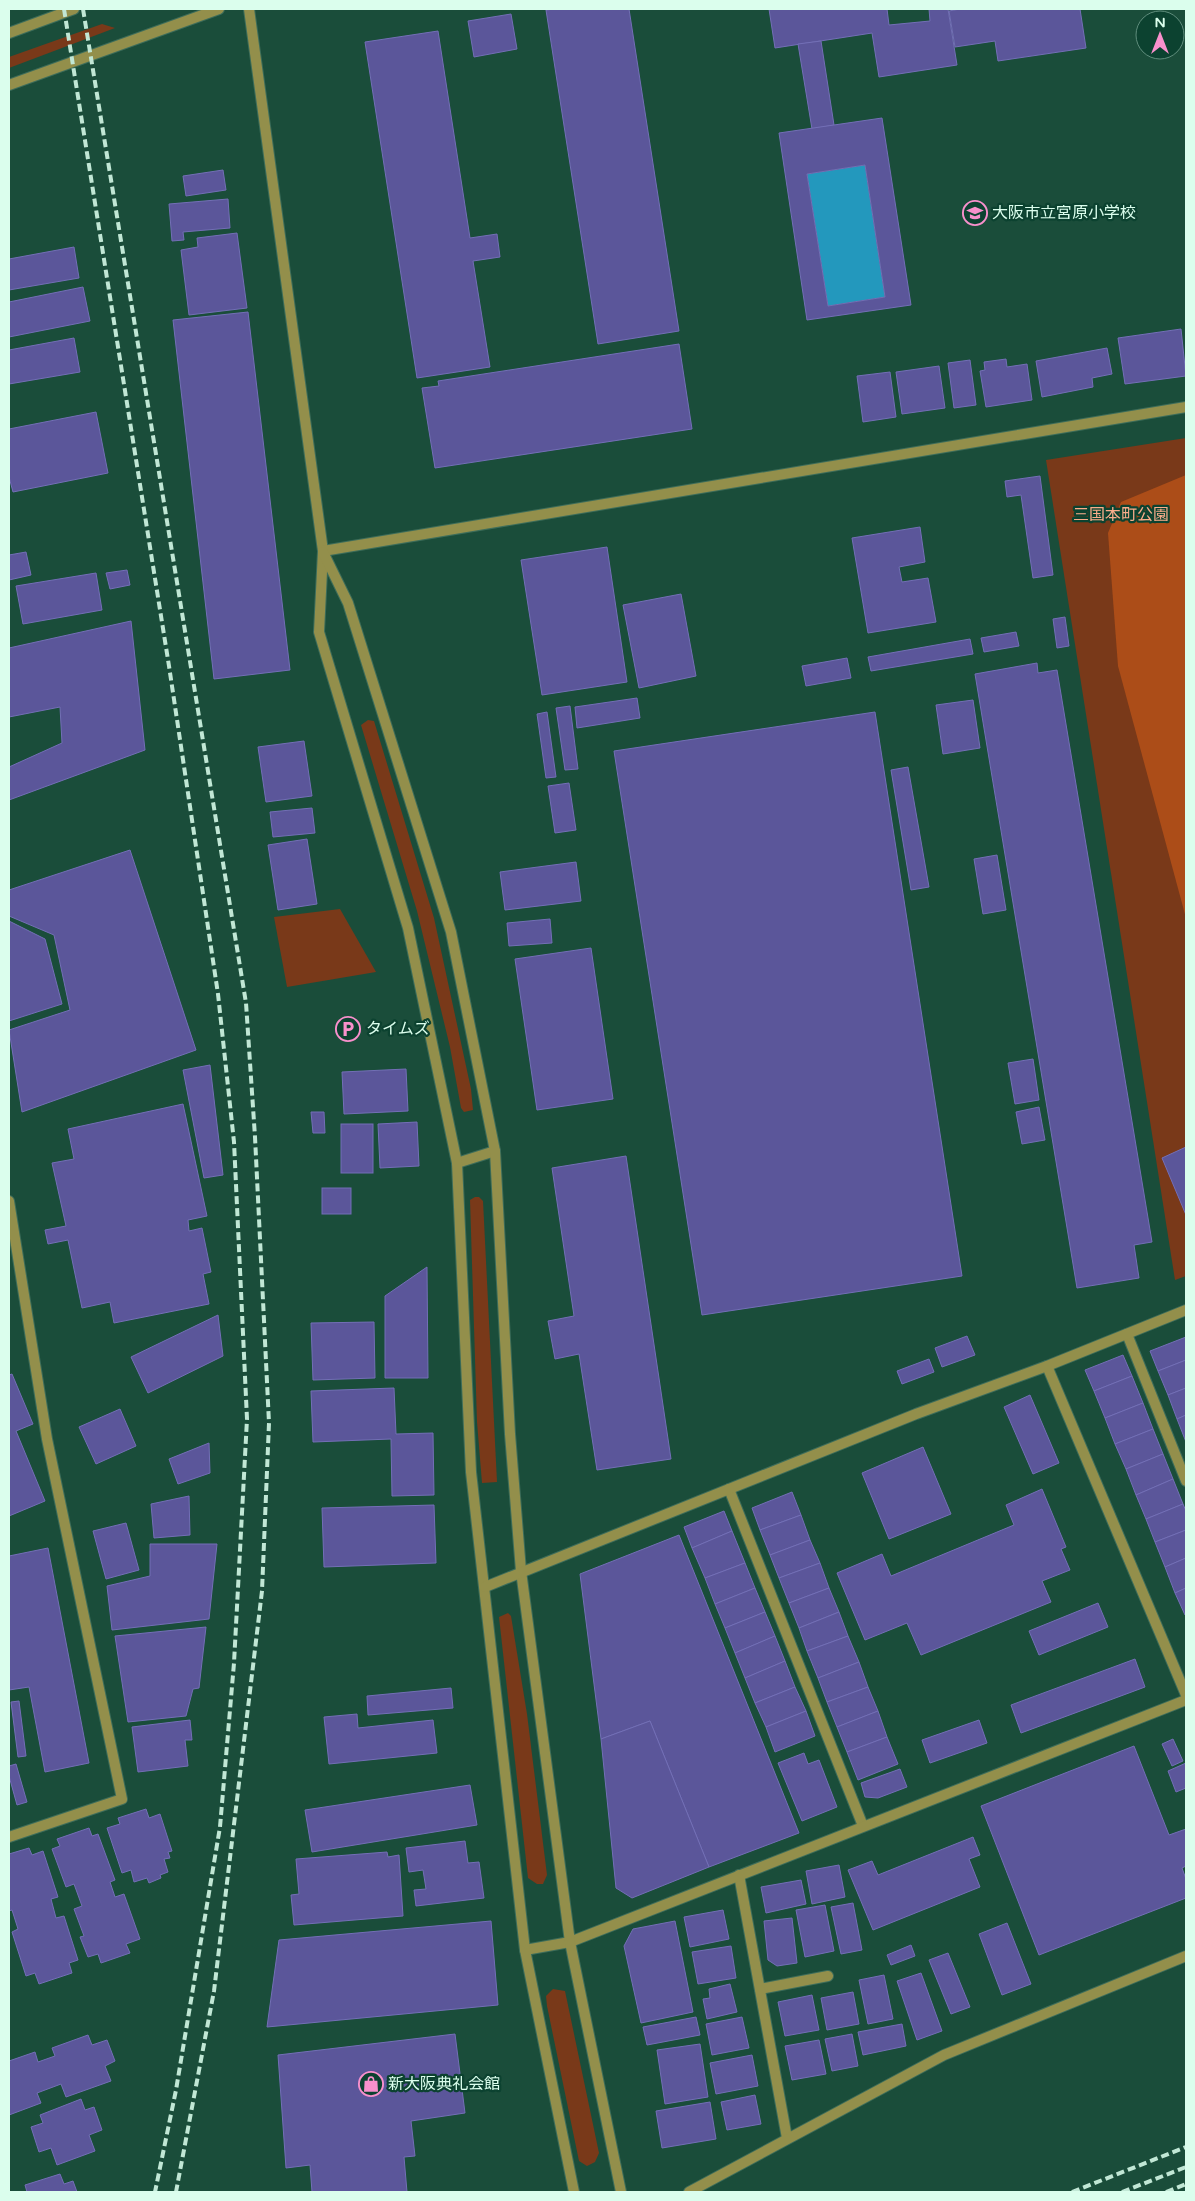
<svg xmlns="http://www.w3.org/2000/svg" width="1195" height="2201" viewBox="0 0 1195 2201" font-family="'Varela Round','Noto Sans JP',sans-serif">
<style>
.green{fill:#793919}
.forest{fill:#ac4d18}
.water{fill:#2398bd}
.building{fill:#5b569a;stroke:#736fb6;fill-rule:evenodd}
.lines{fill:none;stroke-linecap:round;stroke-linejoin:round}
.service-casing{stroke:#3d6d5a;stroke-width:12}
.minor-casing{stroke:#3d6d5a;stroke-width:12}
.tertiary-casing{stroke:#3d6d5a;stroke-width:12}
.service{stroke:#938f4b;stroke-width:10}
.minor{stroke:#938f4b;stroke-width:10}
.tertiary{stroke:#938f4b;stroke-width:10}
.rail{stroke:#c1e7d5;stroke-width:4;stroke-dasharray:8 4;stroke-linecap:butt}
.labels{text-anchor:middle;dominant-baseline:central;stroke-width:4.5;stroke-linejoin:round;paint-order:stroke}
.poi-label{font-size:16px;fill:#dbfeed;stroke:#0c4230;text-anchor:start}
.park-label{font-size:16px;fill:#faad8b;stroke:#0c4230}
</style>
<rect width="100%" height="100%" fill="#1a4d3a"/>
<g class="green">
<path d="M102 24 115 28 9 68V57Z"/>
<path d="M1186 438V1276L1175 1280 1046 460Z"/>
<path d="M368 720 374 721 434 918 471 1089 473 1110 464 1112 461 1108 450 1047 417 911 361 725Z"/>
<path d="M340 909 376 972 287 987 274 917Z"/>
<path d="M475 1197H479L483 1201 497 1482 482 1483 477 1422 470 1200Z"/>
<path d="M508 1613 511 1616 527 1714 547 1875 543 1884H537L528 1878 499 1617Z"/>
<path d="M553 1989 565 1991 599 2153 595 2162 587 2166 579 2161 547 2006 546 1996Z"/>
</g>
<path class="forest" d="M1186 475V918L1118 666 1108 533 1121 502Z"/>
<path class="water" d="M865 165 885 297 828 306 807 174Z"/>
<g class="building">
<path d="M554 9H629L679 331 598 344 546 10Z"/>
<path d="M769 9H887L889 25 930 21 929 9H948L957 65 879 77 872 33 775 48Z"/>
<path d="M960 9H1080L1086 48 998 61 995 41 955 47 949 11Z"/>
<path d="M511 14 517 49 474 57 468 21Z"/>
<path d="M438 31 470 238 497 234 500 257 473 261 490 367 417 378 365 42Z"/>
<path d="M821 41 834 125 812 129 798 44Z"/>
<path d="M882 118 911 305 807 320 779 133ZM865 165 885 297 828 306 807 174Z"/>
<path d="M223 170 226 190 186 196 183 176Z"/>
<path d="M228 199 230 228 183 232 184 240 172 241 169 204Z"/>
<path d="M237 233 247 308 189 315 181 250 198 247 197 238Z"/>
<path d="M74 247 79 278 9 290V259Z"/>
<path d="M83 287 90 321 9 337V302Z"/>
<path d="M248 312 290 670 214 679 173 320Z"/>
<path d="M1181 329 1186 376 1125 384 1118 338Z"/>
<path d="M74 338 80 372 9 384V350Z"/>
<path d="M679 344 692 429 435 468 422 388 439 386 438 381Z"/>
<path d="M1107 348 1112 374 1092 378 1093 387 1042 397 1036 361Z"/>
<path d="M1006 359 1007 367 1027 364 1032 400 986 407 980 371 985 370 984 362Z"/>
<path d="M970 360 976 405 954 408 948 363Z"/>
<path d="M939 366 945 408 902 414 896 372Z"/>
<path d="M890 372 896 417 863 422 857 376Z"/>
<path d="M96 412 108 473 13 492 9 477V429Z"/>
<path d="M1040 476 1053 575 1033 578 1021 495 1007 497 1005 481Z"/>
<path d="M920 527 925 562 899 567 902 582 928 578 936 622 868 633 852 538Z"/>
<path d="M607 547 627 682 542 695 521 560Z"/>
<path d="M26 552 31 575 9 580V555Z"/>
<path d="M127 570 130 585 110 589 106 573Z"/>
<path d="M96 573 102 610 23 624 16 586Z"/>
<path d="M681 594 696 676 639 688 623 605Z"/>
<path d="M1065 617 1069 646 1057 648 1053 619Z"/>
<path d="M131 621 145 750 9 800V767L62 743 60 707 9 717V648Z"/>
<path d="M1016 632 1019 646 984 652 981 638Z"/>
<path d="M970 639 973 654 871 671 868 657Z"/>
<path d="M847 658 851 678 806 686 802 666Z"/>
<path d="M1037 663 1038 673 1057 670 1152 1242 1134 1245 1139 1278 1077 1288 975 674Z"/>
<path d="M637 698 640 718 577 728 575 707Z"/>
<path d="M973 700 980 748 943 754 936 705Z"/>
<path d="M570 706 578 769 565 770 556 708Z"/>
<path d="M547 712 556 777 546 778 537 714Z"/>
<path d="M875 712 962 1276 702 1315 614 751Z"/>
<path d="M304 741 312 796 266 802 258 747Z"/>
<path d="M908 767 929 887 911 890 891 770Z"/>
<path d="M569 783 576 830 555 833 548 786Z"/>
<path d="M312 808 315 833 273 837 270 812Z"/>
<path d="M307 839 317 904 278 910 268 845Z"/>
<path d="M130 850 196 1050 22 1112 9 1030 70 1010 54 935 9 916V890Z"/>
<path d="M997 855 1006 910 983 914 974 859Z"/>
<path d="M576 862 581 901 505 910 500 872Z"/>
<path d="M550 919 552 943 509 946 507 923Z"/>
<path d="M9 921 45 939 62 1004 9 1021Z"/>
<path d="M591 948 613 1099 537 1110 515 959Z"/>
<path d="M1033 1059 1039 1100 1015 1104 1008 1063Z"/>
<path d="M210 1065 223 1175 204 1178 183 1070Z"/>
<path d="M406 1069 408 1111 344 1114 342 1072Z"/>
<path d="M183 1104 207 1216 188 1220 189 1231 202 1228 211 1272 203 1274 209 1304 114 1323 110 1302 82 1308 68 1240 48 1244 45 1230 66 1226 52 1163 74 1159 68 1129Z"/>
<path d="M1039 1107 1045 1140 1022 1144 1016 1112Z"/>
<path d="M311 1112H324L325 1133H313Z"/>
<path d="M417 1122 419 1166 380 1168 378 1124Z"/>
<rect x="341" y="1124" width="32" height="49"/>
<path d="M1186 1147V1215L1162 1158Z"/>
<path d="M626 1156 671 1459 597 1470 579 1354 555 1359 548 1321 574 1316 552 1168Z"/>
<rect x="322" y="1188" width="29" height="26"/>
<path d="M427 1267 428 1378H385V1296Z"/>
<path d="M218 1315 223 1356 148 1393 131 1357Z"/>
<path d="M374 1322 375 1378 313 1380 311 1323Z"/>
<path d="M967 1336 975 1355 942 1367 935 1348Z"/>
<path d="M1186 1337V1360L1158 1371 1150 1351Z"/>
<path d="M1123 1355 1132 1376 1094 1391 1085 1370Z"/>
<path d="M929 1359 934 1372 902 1384 897 1371Z"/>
<path d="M1186 1360V1388L1168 1395 1158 1371Z"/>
<path d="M12 1374 33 1424 16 1431 45 1501 9 1516V1375Z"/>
<path d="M1132 1376 1143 1403 1105 1418 1094 1391Z"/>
<path d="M394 1388 396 1434 433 1433 434 1495 392 1496 391 1439 313 1442 311 1391Z"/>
<path d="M1186 1388V1415L1177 1419 1168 1395Z"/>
<path d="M1030 1395 1059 1463 1033 1474 1004 1407Z"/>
<path d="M1143 1403 1153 1429 1115 1444 1105 1418Z"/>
<path d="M120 1409 136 1446 96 1464 79 1427Z"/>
<path d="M1186 1415V1442L1177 1419Z"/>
<path d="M1153 1429 1163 1454 1126 1469 1115 1444Z"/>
<path d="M209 1443 210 1473 178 1484 169 1459Z"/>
<path d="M923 1447 951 1514 889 1539 862 1473Z"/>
<path d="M1163 1454 1173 1479 1136 1495 1126 1469Z"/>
<path d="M1173 1479 1183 1504 1146 1519 1136 1495Z"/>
<path d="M1042 1489 1066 1547 1061 1549 1070 1570 1042 1581 1051 1602 921 1655 907 1623 865 1640 837 1573 882 1554 891 1576 1014 1525 1006 1505Z"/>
<path d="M792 1492 801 1515 760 1530 752 1508Z"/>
<path d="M189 1496 190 1535 154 1538 151 1504Z"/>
<path d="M1183 1504 1186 1511V1530L1155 1542 1146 1519Z"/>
<path d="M434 1505 436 1563 324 1567 322 1508Z"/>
<path d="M724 1511 732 1531 692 1548 684 1527Z"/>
<path d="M801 1515 810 1540 770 1555 760 1530Z"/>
<path d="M126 1523 139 1570 106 1579 93 1531Z"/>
<path d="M1186 1530V1558L1165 1567 1155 1542Z"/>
<path d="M732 1531 745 1563 705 1578 692 1548Z"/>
<path d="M679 1535 799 1833 709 1867 650 1721 601 1739 580 1574Z"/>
<path d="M810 1540 820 1563 779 1578 770 1555Z"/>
<path d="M150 1544H217L209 1619 112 1630 107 1586 150 1576Z"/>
<path d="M48 1548 89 1763 45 1772 29 1687 9 1690V1556Z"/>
<path d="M1186 1558V1588L1175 1593 1165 1567Z"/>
<path d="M745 1563 755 1588 715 1604 705 1578Z"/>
<path d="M820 1563 829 1588 789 1603 779 1578Z"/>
<path d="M755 1588 765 1612 725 1628 715 1604Z"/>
<path d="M829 1588 839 1612 799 1628 789 1603Z"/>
<path d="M1186 1588V1614L1185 1615 1175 1593Z"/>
<path d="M1098 1603 1108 1627 1039 1655 1029 1631Z"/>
<path d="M765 1612 775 1636 735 1653 725 1628Z"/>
<path d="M839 1612 848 1636 807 1651 799 1628Z"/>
<path d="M206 1627 199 1688 193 1689 186 1716 128 1722 115 1636Z"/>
<path d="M775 1636 785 1661 745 1678 735 1653Z"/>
<path d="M848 1636 859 1662 818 1678 807 1651Z"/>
<path d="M1135 1659 1145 1687 1021 1733 1011 1705Z"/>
<path d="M785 1661 795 1687 755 1703 745 1678Z"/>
<path d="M859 1662 868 1687 827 1702 818 1678Z"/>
<path d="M795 1687 806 1711 766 1727 755 1703Z"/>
<path d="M868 1687 878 1711 837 1727 827 1702Z"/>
<path d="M451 1688 453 1708 368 1715 367 1696Z"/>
<path d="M19 1701 26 1756 18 1757 11 1702Z"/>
<path d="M806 1711 815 1736 775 1752 766 1727Z"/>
<path d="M878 1711 887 1737 847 1752 837 1727Z"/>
<path d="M357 1714 358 1728 433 1720 437 1753 329 1764 324 1717Z"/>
<path d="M190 1720 192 1740H185L188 1766 138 1772 132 1727Z"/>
<path d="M979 1720 987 1743 930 1763 922 1740Z"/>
<path d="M650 1721 709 1867 632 1898 616 1888 601 1739Z"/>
<path d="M887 1737 898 1764 858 1780 847 1752Z"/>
<path d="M1173 1739 1183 1761 1172 1766 1162 1744Z"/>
<path d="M1134 1746 1169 1835 1186 1829V1866L1182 1868 1186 1879V1898L1039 1955 981 1806Z"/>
<path d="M804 1753 808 1764 819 1760 837 1807 802 1821 778 1763Z"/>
<path d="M1186 1763V1788L1176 1792 1168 1771Z"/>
<path d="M16 1764 27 1802 17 1805 9 1776V1766Z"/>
<path d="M900 1769 907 1787 878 1798 865 1797 861 1783Z"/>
<path d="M470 1785 477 1825 312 1852 305 1810Z"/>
<path d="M146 1809 149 1818 160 1814 172 1851 168 1852 170 1858 164 1859 168 1872 160 1875 161 1878 149 1883 147 1878 134 1882 131 1870 122 1873 107 1828 120 1824 118 1818Z"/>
<path d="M89 1828 92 1836 98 1834 115 1880 110 1882 115 1897 124 1894 140 1939 126 1944 130 1953 101 1963 98 1954 88 1957 80 1937 84 1936 74 1909 82 1906 74 1884 66 1887 52 1849 60 1846 57 1839Z"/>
<path d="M973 1837 980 1855 969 1859 980 1887 873 1930 848 1870 872 1861 878 1875Z"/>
<path d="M465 1841 468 1863 479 1862 484 1898 416 1906 414 1890 426 1889 423 1870 409 1872 406 1848Z"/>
<path d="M29 1848 32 1855 43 1851 58 1897 51 1899 56 1918 64 1916 78 1960 69 1963 72 1973 39 1984 35 1973 26 1976 12 1932 18 1929 12 1910 9 1911V1854Z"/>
<path d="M387 1852 388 1857 399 1855 403 1916 294 1925 291 1895 299 1894 296 1859Z"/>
<path d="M839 1865 845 1897 812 1904 806 1871Z"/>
<path d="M801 1880 806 1904 766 1913 761 1887Z"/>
<path d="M853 1903 862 1950 841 1954 831 1907Z"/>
<path d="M825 1905 834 1951 805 1957 796 1910Z"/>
<path d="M723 1910 729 1939 690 1947 684 1917Z"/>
<path d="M792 1918 797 1963 777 1966 768 1960 764 1921Z"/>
<path d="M491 1921 498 2005 267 2027 279 1940Z"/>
<path d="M675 1921 693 2012 641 2023 624 1946 633 1929Z"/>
<path d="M1007 1923 1031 1984 1002 1995 979 1934Z"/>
<path d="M911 1945 915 1956 891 1965 887 1955Z"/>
<path d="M731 1946 736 1978 698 1984 692 1952Z"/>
<path d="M948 1953 970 2007 951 2014 929 1960Z"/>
<path d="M921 1973 942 2031 917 2040 897 1981Z"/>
<path d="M884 1975 893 2019 868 2024 859 1980Z"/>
<path d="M730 1984 737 2012 707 2019 703 1999 710 1998 709 1989Z"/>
<path d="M853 1992 859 2024 827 2030 821 1998Z"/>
<path d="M812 1995 819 2030 785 2036 778 2002Z"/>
<path d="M696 2017 700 2035 647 2045 643 2027Z"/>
<path d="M742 2017 749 2048 712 2055 706 2024Z"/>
<path d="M902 2024 906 2046 863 2055 858 2032Z"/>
<path d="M455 2034 465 2113 411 2121 415 2156 404 2157 407 2192H312L310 2165 286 2168 278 2055Z"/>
<path d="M852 2034 858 2066 832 2071 825 2039Z"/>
<path d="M88 2035 92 2045 107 2040 115 2061 105 2066 111 2081 66 2097 61 2084 37 2093 41 2103 9 2115V2061L35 2052 38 2062 55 2056 52 2048Z"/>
<path d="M819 2040 826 2074 792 2080 785 2046Z"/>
<path d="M700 2044 708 2097 665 2104 657 2050Z"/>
<path d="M752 2055 758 2086 716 2094 710 2063Z"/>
<path d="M755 2095 761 2124 727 2130 721 2102Z"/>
<path d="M81 2099 85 2110 94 2107 102 2130 89 2135 95 2151 57 2165 51 2148 39 2152 31 2127 43 2123 40 2115Z"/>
<path d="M710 2102 716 2139 662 2148 656 2111Z"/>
<path d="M60 2174 64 2184 73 2181 77 2192H27L25 2185Z"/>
</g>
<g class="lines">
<defs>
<path id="service" d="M760 1989 828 1976"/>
<g id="minor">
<path d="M457 1163 495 1151"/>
<path d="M9 1201 47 1439 122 1799 9 1837"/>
<path d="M1127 1334 1186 1481"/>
<path d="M1047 1366 1186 1695"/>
<path d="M729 1489 863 1826"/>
<path d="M739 1875 787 2138"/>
<path d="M525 1950 570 1942 1186 1700"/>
</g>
<g id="tertiary">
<path d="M249 9 323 551 319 632 408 928 457 1163 471 1472 525 1950 574 2192"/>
<path d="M9 33 74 9"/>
<path d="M9 85 219 9"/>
<path d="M323 551 1186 407"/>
<path d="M323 552 348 603 451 932 495 1151 510 1434 521 1571 570 1942 621 2192"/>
<path d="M485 1587 916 1414 1047 1366 1186 1310"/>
<path d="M689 2192 944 2055 1186 1956"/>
</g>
</defs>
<use href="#service" class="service-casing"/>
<use href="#minor" class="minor-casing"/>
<use href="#tertiary" class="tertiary-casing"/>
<use href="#service" class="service"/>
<use href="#minor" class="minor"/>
<use href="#tertiary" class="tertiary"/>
<g class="rail">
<path d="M64 9 169 666 218 994 234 1142 247 1419 234 1663 220 1827 176 2090 155 2192"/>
<path d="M83 9 246 1003 255 1137 269 1423 262 1591 214 1991 176 2192"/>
<path d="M1072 2192 1186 2147"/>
<path d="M1122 2192 1186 2167"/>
<path d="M1166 2192 1186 2184"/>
</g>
</g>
<defs>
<symbol id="school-ring" viewBox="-11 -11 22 22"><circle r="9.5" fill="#0c4230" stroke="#f890cc" stroke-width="1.5"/><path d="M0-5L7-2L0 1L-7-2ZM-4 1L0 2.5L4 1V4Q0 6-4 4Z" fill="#f890cc"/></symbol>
<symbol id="parking-ring" viewBox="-11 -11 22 22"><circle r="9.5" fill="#0c4230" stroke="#f890cc" stroke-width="1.5"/><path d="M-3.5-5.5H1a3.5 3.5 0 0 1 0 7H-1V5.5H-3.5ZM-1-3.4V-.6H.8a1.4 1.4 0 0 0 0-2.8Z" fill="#f890cc"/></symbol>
<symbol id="shop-ring" viewBox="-11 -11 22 22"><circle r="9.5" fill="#0c4230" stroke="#f890cc" stroke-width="1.5"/><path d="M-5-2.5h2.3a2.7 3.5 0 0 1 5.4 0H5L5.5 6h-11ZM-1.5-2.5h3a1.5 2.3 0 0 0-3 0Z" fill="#f890cc"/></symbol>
</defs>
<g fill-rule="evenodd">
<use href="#school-ring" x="961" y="199" width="28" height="28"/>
<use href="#parking-ring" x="334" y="1015" width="28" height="28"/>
<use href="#shop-ring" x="357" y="2070" width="28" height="28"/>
</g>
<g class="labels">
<g class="poi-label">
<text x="992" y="213">大阪市立宮原小学校</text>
<text x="366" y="1029">タイムズ</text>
<text x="388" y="2084">新大阪典礼会館</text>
</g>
<g class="park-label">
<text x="1121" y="515">三国本町公園</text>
</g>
</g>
<rect width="1195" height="2201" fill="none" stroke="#dbfeed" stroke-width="20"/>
<g transform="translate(1160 35)"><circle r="24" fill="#0c4230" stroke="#5f8d7c"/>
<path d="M0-4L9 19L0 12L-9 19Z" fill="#f890cc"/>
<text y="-8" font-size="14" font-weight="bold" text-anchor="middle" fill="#dbfeed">N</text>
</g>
</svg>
